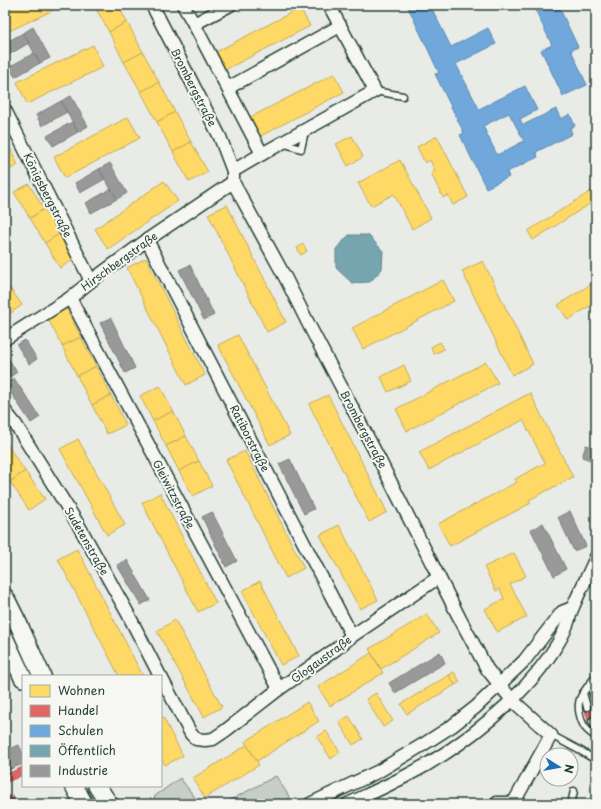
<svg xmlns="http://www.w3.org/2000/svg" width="601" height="809" viewBox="0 0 601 809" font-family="'Playpen Sans',sans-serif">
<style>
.green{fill:#c7cec9;stroke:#73867e}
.homes{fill:#ffd966;stroke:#bcaa57}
.shops{fill:#e06666;stroke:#a65a57}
.schools{fill:#6fa8dc;stroke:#5788aa;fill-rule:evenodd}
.public{fill:#76a5af;stroke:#5c868a}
.industry{fill:#999;stroke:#747d7b}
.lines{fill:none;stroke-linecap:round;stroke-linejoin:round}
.lane-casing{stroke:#1f3d34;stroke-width:9}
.street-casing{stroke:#1f3d34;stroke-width:15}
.secondary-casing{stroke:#1f3d34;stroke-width:20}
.lane{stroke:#f6f6f2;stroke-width:6}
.street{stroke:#f6f6f2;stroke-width:12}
.secondary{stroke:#f6f6f2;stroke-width:17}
.labels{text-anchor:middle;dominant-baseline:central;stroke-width:4;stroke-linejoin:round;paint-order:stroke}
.street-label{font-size:11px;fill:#1f3d34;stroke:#f6f6f2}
</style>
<rect width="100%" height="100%" fill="#e9ebe7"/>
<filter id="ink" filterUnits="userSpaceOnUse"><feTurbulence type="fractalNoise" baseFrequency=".025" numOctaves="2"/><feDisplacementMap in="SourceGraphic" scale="8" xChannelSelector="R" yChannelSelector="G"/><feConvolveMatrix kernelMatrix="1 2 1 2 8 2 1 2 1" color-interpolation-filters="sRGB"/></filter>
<g filter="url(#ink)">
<g class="green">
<path d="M276 776 290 798 277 804H223Z"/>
<path d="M180 778 200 804H152L155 796Z"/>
</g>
<g class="homes">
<path d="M8 5H64L5 33V6Z"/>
<path d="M94 5H118L127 22 109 32Z"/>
<path d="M300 8 310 26 221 72 212 54Z"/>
<path d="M127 22 143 52 124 62 109 32Z"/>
<path d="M93 45 103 67 27 104 17 82Z"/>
<path d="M143 52 159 82 141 92 124 62Z"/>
<path d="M334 74 344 92 255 139 245 120Z"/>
<path d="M159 82 175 112 157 122 141 92Z"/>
<path d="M175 112 191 142 173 152 157 122Z"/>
<path d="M128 117 140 138 65 178 54 157Z"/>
<path d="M352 136 363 157 348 166 336 144Z"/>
<path d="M437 136 468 197 453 205 448 195 443 198 431 173 435 171 430 160 425 163 417 147Z"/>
<path d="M5 139H6L18 165 5 172Z"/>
<path d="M191 142 208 172 189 182 173 152Z"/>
<path d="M400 160 431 218 412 229 394 194 371 206 358 183Z"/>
<path d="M164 181 178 201 108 249 95 229Z"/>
<path d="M29 184 44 209 30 218 14 192Z"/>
<path d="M596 188V200L533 240 528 231Z"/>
<path d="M227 205 286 322 267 332 208 214Z"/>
<path d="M44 209 59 234 45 243 30 218Z"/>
<path d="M59 234 75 259 60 268 45 243Z"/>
<path d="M303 244 307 251 301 255 297 248Z"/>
<path d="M146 258 205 375 186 385 127 268Z"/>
<path d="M483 261 533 364 512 375 462 271Z"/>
<path d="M443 280 454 301 363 349 352 328Z"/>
<path d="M596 281V302L568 320 558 305Z"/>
<path d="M9 287 22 305 5 317V290Z"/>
<path d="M66 308 81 337 62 346 47 317Z"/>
<path d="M238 335 290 435 270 445 218 345Z"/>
<path d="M81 337 96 366 77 376 62 346Z"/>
<path d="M440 342 444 349 434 354 431 347Z"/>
<path d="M486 362 498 383 407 431 396 409Z"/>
<path d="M404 365 411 381 388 392 381 377Z"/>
<path d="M96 366 111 395 92 405 77 376Z"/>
<path d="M160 386 173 411 153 421 140 396Z"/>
<path d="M530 393 573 477 529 500 531 503 450 546 438 524 517 482 515 479 545 463 523 420 429 470 419 452Z"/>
<path d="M111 395 126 425 107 434 92 405Z"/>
<path d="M328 395 387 512 369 522 309 404Z"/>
<path d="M173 411 186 436 166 446 153 421Z"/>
<path d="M186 436 199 461 179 471 166 446Z"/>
<path d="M78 439 125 525 107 535 60 449Z"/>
<path d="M6 443 25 471 10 482 5 476V444Z"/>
<path d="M245 451 304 568 286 578 226 460Z"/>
<path d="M199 461 212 486 193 496 179 471Z"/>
<path d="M25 471 45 499 29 510 10 482Z"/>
<path d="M160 493 216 603 198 612 142 503Z"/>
<path d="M339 525 378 600 360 609 320 535Z"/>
<path d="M77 549 83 560 143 676H119L58 559Z"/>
<path d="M514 553 526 576 510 584 527 617 497 632 485 609 504 599 500 589 496 591 484 567Z"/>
<path d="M260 581 299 656 281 665 242 591Z"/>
<path d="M427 614 439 633 381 669 369 649Z"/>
<path d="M175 620 222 707 204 717 157 631Z"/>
<path d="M371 653 383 673 330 706 318 687Z"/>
<path d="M454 672 460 682 455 685 449 675Z"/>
<path d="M449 675 455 685 407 714 401 704Z"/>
<path d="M376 693 393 721 383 727 366 699Z"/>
<path d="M307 702 319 721 257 761 245 742Z"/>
<path d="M349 716 363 739 353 745 339 722Z"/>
<path d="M163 717 183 756 165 765 161 757V718Z"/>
<path d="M326 731 340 752 331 759 317 737Z"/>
<path d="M247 745 259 765 205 798 193 778Z"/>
</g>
<g class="shops">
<path d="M596 704V719L589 722 584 708Z"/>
<path d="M23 767V775L5 783V775Z"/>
<path d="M13 796 16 804H5V800Z"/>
</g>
<g class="schools">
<path d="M407 5H430L451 47 488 28 496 44 456 64 479 109 525 86 537 110 520 119 523 125 556 109 561 119 570 114 575 126 570 128 572 134 536 152 538 157 507 172 509 177 486 188 460 135 464 133 435 74 439 73ZM509 113 524 141 497 155 483 126Z"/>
<path d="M533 5H558L578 47 571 50 587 85 563 96 541 50 552 45Z"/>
</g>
<path class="public" d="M349 235H368L383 251 382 269 370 282 352 283 336 268V249Z"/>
<g class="industry">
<path d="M33 27 50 58 40 63 23 33Z"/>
<path d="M23 33 29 43 5 57V43Z"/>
<path d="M34 53 40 63 15 77 9 67Z"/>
<path d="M71 96 88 126 78 132 61 101Z"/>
<path d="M61 101 67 112 42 126 36 115Z"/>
<path d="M72 122 78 132 53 146 47 136Z"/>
<path d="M110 163 127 193 117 199 99 169Z"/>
<path d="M99 169 105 179 80 193 75 183Z"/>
<path d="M111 189 117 199 91 213 86 203Z"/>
<path d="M190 265 214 315 204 320 179 270Z"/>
<path d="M111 318 135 368 125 373 100 323Z"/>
<path d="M25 340 37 359 29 364 17 345Z"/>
<path d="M5 353 17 372 9 378 5 372Z"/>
<path d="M14 378 40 417 31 423 5 384Z"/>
<path d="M586 445 596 448V462L582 457Z"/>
<path d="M290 459 314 509 304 514 279 464Z"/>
<path d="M570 511 586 546 574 551 558 517Z"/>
<path d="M212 512 237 561 226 567 202 517Z"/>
<path d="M543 523 566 569 554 576 531 530Z"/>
<path d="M127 560 150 600 141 605 117 565Z"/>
<path d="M440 652 445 663 395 693 389 683Z"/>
<path d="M19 745 23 754V764L5 771V751Z"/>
</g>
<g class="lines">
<defs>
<g id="lane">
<path d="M375 91 403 96"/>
<path d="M282 143 301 149 305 131"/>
<path d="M596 676C591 683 583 691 580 699 577 707 580 719 584 726 587 731 592 734 596 737"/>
<path d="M590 684 596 702"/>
<path d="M583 693 587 707"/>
<path d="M592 721 594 724 596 725"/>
<path d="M551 735 579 750 596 760"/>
<path d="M491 804 496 800H514"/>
<path d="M571 804 574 791"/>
</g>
<g id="street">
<path d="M152 5 220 137 233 171V182L286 279 310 327 378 457 459 617 487 669 512 700 551 735 513 804"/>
<path d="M183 5 194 24 262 154"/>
<path d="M194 24 230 5"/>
<path d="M228 88 340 26"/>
<path d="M5 110 91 281"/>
<path d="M233 171 262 154 375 91 329 5"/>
<path d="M147 240 352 636"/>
<path d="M70 298 279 689"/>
<path d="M5 339 70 298 91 281 147 240 233 182"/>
<path d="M5 411 16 425 79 526 127 612 160 676"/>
<path d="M161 677 191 734 196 739 205 740 213 739 225 731 279 689 336 649 352 636 439 577"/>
<path d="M310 804 379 771 424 744 452 726 476 707 524 661 562 612 572 608"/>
<path d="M348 804C367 795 387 786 406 776 461 748 526 697 558 643 561 638 564 633 566 627 569 621 570 613 573 607 580 590 589 574 596 557"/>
</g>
<g id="secondary">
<path d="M5 597 19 625 42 676"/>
<path d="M5 639 23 678"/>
<path d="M74 786 84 804"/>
<path d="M97 786 109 804"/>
</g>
</defs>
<use href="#lane" class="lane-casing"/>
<use href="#street" class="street-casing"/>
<use href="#secondary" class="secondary-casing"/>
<use href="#lane" class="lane"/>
<use href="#street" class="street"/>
<use href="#secondary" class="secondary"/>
</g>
</g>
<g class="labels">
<g class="street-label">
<text transform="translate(194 87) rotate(63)">Brombergstraße</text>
<text transform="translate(48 195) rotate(63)">Königsbergstraße</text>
<text transform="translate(119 261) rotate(-36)">Hirschbergstraße</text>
<text transform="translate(364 429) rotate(62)">Brombergstraße</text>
<text transform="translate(250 438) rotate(63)">Ratiborstraße</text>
<text transform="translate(174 494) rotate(62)">Gleiwitzstraße</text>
<text transform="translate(87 541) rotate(60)">Sudetenstraße</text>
<text transform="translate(321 659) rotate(-36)">Glogaustraße</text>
</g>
</g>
<rect width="601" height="809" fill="none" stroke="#f6f6f2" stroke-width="20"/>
<rect x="10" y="10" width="581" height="789" fill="none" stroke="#1f3d34" stroke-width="1.5" filter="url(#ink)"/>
<rect x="22" y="675" width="140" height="112" fill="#f6f6f2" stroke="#a0aca6"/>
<rect x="30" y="685" width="20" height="12" fill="#ffd966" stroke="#a0aca6"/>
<text x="58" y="695" font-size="12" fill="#1f3d34">Wohnen</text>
<rect x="30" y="705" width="20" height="12" fill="#e06666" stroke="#a0aca6"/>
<text x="58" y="715" font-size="12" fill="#1f3d34">Handel</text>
<rect x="30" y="725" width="20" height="12" fill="#6fa8dc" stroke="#a0aca6"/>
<text x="58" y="735" font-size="12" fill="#1f3d34">Schulen</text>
<rect x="30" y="745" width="20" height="12" fill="#76a5af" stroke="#a0aca6"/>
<text x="58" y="755" font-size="12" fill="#1f3d34">Öffentlich</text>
<rect x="30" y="765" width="20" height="12" fill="#999999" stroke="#a0aca6"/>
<text x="58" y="775" font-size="12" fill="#1f3d34">Industrie</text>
<g transform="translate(559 767) rotate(101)"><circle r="19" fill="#f6f6f2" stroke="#a0aca6"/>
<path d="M0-3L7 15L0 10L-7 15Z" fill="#1f6fb2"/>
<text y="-6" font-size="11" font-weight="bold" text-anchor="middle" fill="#1f3d34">N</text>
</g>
</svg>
